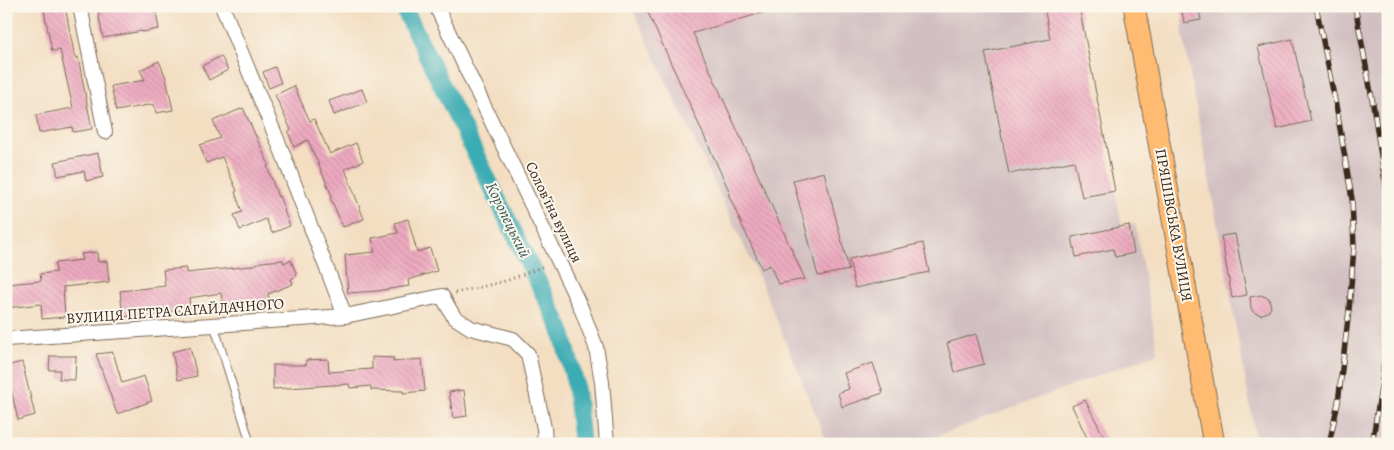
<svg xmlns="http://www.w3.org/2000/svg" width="1394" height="450" viewBox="0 0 1394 450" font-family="Alegreya,serif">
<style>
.industrial{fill:#d2bfc1}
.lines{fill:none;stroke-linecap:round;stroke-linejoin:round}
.canal{stroke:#3aacb3;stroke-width:18}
.building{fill:url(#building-back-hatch)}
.service-casing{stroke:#7b6957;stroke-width:9}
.minor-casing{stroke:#7b6957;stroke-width:16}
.primary-casing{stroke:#7b6957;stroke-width:23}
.path{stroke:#7b6957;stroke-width:3;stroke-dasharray:1 4;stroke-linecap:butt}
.service{stroke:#fff;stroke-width:7}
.minor{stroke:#fff;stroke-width:14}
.primary{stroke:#ffbb71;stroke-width:21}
.rail-casing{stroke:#3b2a1e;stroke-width:5.5}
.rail{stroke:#fbf7ec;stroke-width:4;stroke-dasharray:11;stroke-linecap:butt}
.labels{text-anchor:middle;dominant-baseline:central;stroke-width:4;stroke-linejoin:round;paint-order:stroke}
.street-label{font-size:15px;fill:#3b2a1e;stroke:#fbf7ec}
.water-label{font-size:16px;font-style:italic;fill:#3b5e5a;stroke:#fbf7ec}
</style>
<defs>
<pattern id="building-back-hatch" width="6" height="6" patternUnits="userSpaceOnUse" patternTransform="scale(1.25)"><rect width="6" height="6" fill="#edaac0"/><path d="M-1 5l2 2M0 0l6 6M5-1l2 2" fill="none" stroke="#cc92a5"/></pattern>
</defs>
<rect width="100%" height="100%" fill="#fbf7ec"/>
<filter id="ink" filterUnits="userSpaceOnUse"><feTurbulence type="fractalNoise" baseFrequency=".02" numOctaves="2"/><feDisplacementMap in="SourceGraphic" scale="10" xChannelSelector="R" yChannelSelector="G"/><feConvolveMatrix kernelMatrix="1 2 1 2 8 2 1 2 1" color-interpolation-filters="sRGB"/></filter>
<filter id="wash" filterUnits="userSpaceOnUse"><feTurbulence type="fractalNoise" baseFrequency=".0096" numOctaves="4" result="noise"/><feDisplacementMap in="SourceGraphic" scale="20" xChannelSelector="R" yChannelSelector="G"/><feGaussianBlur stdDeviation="1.12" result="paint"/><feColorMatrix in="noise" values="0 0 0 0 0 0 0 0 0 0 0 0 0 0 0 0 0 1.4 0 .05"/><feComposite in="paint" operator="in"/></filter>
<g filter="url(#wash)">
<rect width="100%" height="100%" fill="#f3dec2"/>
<g class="industrial">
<path d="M631 6H1079L1122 226 1135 223 1158 353 916 444H828L761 282Z"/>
<path d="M1181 6H1388V444H1257L1182 29 1184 23Z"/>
</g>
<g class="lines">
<path class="canal" d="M403 6 561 329 575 382 582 444"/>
</g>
<g id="blocks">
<g class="building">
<path d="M43 6H65L75 58 78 57 92 129 73 132 72 127 39 133 36 115 73 108 60 50 52 51Z"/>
<path d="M97 6H155L159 29 142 32V31L103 38Z"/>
<path d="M645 6H771L772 10 693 33 805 279 778 284 770 265 762 269 728 194 730 193Z"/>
<path d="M1044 6H1079L1115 191 1082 197 1074 161 1009 174 985 52 1050 39Z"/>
<path d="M1181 6H1198L1201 20 1184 23Z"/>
<path d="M1292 39 1311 121 1277 129 1258 47Z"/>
<path d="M221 56 228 70 209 80 202 66Z"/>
<path d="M159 61 166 78 173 110 156 113 154 104 116 111 111 86 145 80 140 70Z"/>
<path d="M275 67 281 83 269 88 263 72Z"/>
<path d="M294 86 310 121 314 119 330 154 356 143 363 161 345 169 364 219 343 227 330 197 332 196 308 140 294 147 288 132 291 130 275 95Z"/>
<path d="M362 89 367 102 334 115 329 101Z"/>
<path d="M243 108 269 165 267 166 278 197 279 196 285 211H284L290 226 272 233 266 219 240 230 234 215 242 212 235 192 237 191 222 157 206 163 200 145 220 138 213 121Z"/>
<path d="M98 153 103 177 86 181 84 171 58 176 55 162Z"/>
<path d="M824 172 849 270 818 276 793 180Z"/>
<path d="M408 219 417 252 430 248 437 271 408 280 409 286 377 291 348 293 345 255 375 252 372 238 398 233 395 223Z"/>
<path d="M1129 225 1134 253 1115 257 1113 249 1076 257 1072 237Z"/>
<path d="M1235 234 1247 295 1232 298 1221 236Z"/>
<path d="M923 243 929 272 855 288 849 259Z"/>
<path d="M97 252 98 262 107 261 109 282 63 287 65 317 42 319 41 304 6 308V284L41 281 40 274 56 272 55 263 82 260 81 254Z"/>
<path d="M283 260 284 263 291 260 297 276 291 279 293 284 268 294 270 304 223 308 221 293 189 298 190 309 123 317 120 291 165 286 163 270 186 268V273L251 266 261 262Z"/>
<path d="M1260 295 1269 298 1271 307 1269 311 1261 315 1253 312 1251 308 1250 297Z"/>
<path d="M976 334 984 364 955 372 947 343Z"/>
<path d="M190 347 197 376 178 380 172 352Z"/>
<path d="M113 352 122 383 144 376 152 401 117 414 96 354Z"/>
<path d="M50 356H76L75 380 59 379 60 370H49Z"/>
<path d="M372 357 394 358 393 362 422 359 425 391 403 393V391L371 390V386L350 388 349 384 273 389V365H306V360L328 359 329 372 372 369Z"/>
<path d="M22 362 35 415 18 420 11 390 6 391V366Z"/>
<path d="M873 363 883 393 842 407 838 393 849 389 844 373Z"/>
<path d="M464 390 467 416 453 418 449 392Z"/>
<path d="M1085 400 1099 427 1108 444H1090L1072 406Z"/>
</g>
</g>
</g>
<g filter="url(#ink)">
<use href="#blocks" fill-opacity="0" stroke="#7b6957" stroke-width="1"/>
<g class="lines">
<defs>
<path id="service" d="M214 325 250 442"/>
<g id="minor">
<path d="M80 6 105 132"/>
<path d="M222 6 281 149 345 316"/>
<path d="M436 6 581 308 596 347 602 382 607 444"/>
<path d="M6 339 345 316 442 296 454 317 471 328 513 339 528 354 544 428 545 444"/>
</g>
<path id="primary" d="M1134 6 1214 444"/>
</defs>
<use href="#service" class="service-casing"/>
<use href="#minor" class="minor-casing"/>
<use href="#primary" class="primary-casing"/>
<path class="path" d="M455 293 506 281 544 266"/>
<use href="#service" class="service"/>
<use href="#minor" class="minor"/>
<use href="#primary" class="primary"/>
<defs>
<g id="rail">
<path d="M1316 6 1337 111 1352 199 1354 247 1349 310 1338 403 1329 444"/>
<path d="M1355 6 1373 104 1388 200"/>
<path d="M1372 444 1382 382 1388 318"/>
</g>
</defs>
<use href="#rail" class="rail-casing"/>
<use href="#rail" class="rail"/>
</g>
</g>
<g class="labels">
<g class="street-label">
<text transform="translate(554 212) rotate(64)">Соловʼїна вулиця</text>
<text transform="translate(1174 225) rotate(80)">ПРЯШІВСЬКА ВУЛИЦЯ</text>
<text transform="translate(175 311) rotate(-4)">ВУЛИЦЯ ПЕТРА САГАЙДАЧНОГО</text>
</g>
<g class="water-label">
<text transform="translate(508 220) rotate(64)">Коропецький</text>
</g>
</g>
<rect width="1394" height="450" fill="none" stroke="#fbf7ec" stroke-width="25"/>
</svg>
